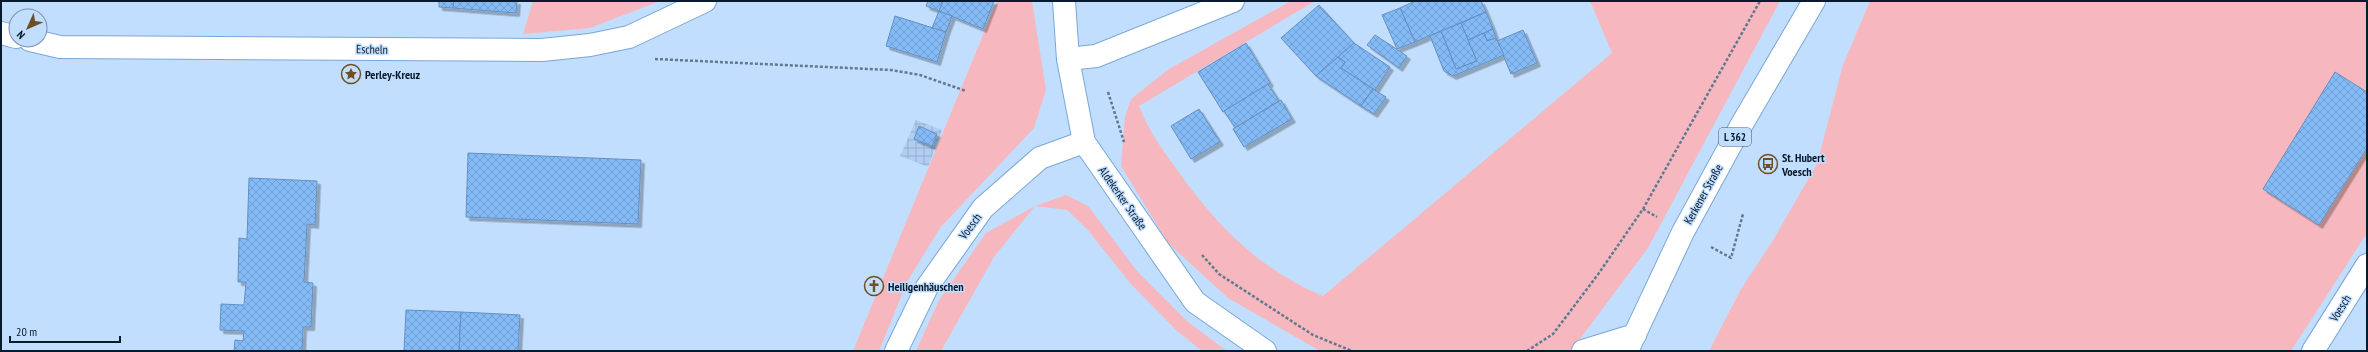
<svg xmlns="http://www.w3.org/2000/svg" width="2368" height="352" viewBox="0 0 2368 352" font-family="'PT Sans Narrow',sans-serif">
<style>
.industrial{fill:url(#industrial-grid)}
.grass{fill:#f6b8be}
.building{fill:url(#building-cross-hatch);stroke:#6490c1;filter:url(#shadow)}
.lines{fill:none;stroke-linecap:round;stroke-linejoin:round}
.minor-casing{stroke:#7aa7d9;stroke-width:24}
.tertiary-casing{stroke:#7aa7d9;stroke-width:24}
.primary-casing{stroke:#7aa7d9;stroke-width:24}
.path{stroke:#617891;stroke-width:2.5;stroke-dasharray:3 2;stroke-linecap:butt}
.minor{stroke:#fff;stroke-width:22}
.tertiary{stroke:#fff;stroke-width:22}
.primary{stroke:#fff;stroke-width:22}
.labels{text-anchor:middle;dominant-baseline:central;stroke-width:3;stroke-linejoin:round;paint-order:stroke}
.shield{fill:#c2defe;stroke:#40556c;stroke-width:1}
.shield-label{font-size:11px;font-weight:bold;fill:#081a2d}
.street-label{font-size:12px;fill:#081a2d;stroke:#c2defe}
.poi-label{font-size:12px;font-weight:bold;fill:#081a2d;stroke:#c2defe;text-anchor:start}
</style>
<defs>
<pattern id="industrial-grid" width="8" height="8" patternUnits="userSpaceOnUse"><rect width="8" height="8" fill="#b0cef1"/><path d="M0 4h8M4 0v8" fill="none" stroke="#96b0cf"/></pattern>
<pattern id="building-cross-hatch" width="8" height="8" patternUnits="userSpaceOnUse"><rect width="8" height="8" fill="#84baf5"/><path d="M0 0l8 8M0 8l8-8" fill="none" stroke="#709fd2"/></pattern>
<filter id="shadow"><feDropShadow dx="3.5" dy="3.5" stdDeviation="0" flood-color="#0004"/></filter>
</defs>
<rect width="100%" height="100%" fill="#c2defe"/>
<path class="industrial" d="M916 120 942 130 928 167 900 156Z"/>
<g class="grass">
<path d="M533 1H660L590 28 523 34Z"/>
<path d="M997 1H1032L1046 90 1034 128 940 228 907 282 879 351H853Z"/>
<path d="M1291 1H1315L1139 106C1149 132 1162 149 1178 171 1216 225 1261 271 1323 296L1612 53 1590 1H1780L1648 248 1571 351H1320L1228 298 1168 243 1121 166 1125 117 1131 99 1169 69Z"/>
<path d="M1870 1H2367V233L2291 351H1709L1741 289 1772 242 1817 164 1843 65Z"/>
<path d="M1066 195 1088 206 1137 271 1188 322 1227 351H1202L1176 330 1130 283 1087 229 1067 210 1035 206 994 257 941 351H916L939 300 986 233 1035 206Z"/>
</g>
<g class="building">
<path d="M439 1H454L453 8 439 7Z"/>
<path d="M454 1H517L516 13 453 8Z"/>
<path d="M928 1H943L939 11 926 6Z"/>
<path d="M943 1H994L983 29 939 11Z"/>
<path d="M1415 1H1481L1486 12 1415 42 1400 8Z"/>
<path d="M1319 5 1354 43 1316 76 1281 38Z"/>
<path d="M1400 8 1415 42 1397 49 1382 15Z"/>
<path d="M939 11 952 16 946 32 932 28Z"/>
<path d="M1486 12 1493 29 1468 40 1461 23Z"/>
<path d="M895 16 946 32 937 62 886 46Z"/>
<path d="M1461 23 1477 61 1456 69 1441 31Z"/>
<path d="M1493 29 1496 38 1487 41 1484 33Z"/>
<path d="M1523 30 1537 63 1511 74 1497 41Z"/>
<path d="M1441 31 1456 69 1477 61 1468 40 1484 33 1487 41 1496 38 1504 55 1453 76 1444 71 1430 36Z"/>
<path d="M1375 35 1407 56 1399 68 1367 45Z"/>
<path d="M1246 43 1270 83 1223 112 1198 72Z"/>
<path d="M1354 43 1390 67 1375 90 1341 68 1345 62 1338 57Z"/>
<path d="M1338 57 1345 62 1341 68 1373 89 1361 106 1316 76Z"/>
<path d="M2335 72 2367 92V148L2319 225 2263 189Z"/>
<path d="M1268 84 1279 101 1235 128 1224 111Z"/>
<path d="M1373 89 1386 97 1374 114 1361 106Z"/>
<path d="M1281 100 1292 119 1244 147 1233 129Z"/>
<path d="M1199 109 1220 142 1191 159 1171 126Z"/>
<path d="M919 126 937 134 932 146 914 139Z"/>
<path d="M468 153 641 160 638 224 466 217Z"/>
<path d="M249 178 317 181 315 225 307 224 304 282 313 283 311 327H303L302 351H234L235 340 243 341 244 331 220 330 221 304 244 305 246 282H238L239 238 247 239Z"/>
<path d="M406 310 461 312 459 351H404Z"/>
<path d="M461 312 520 315 518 351H459Z"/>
</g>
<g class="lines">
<defs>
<g id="minor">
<path d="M1 33 16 37"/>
<path d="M30 40 60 47 542 50 590 45 629 37 705 1"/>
<path d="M1068 59 1096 56 1233 1"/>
<path d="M896 351 927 287 983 208 1040 158 1084 142"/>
<path d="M2313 351 2367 265"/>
</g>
<g id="tertiary">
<path d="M1064 1 1068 59 1084 142 1195 302 1265 351"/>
<path d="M1583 351 1635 335"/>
</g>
<path id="primary" d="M1627 351 1683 232 1742 124 1814 1"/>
</defs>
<use href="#minor" class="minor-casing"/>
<use href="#tertiary" class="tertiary-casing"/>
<use href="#primary" class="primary-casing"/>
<g class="path">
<path d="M655 59 891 70 920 75 966 91"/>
<path d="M1108 92 1124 142"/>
<path d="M1643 209 1657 217"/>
<path d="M1711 247 1731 258 1743 214"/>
<path d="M1202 255 1219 274 1313 335 1352 351"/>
<path d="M1527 351 1553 334 1599 273 1643 209 1760 1"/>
</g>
<use href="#minor" class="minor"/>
<use href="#tertiary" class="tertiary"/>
<use href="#primary" class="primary"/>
</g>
<defs>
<symbol id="sight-ring" viewBox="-11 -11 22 22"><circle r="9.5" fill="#c2defe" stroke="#6f4f25" stroke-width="1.5"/><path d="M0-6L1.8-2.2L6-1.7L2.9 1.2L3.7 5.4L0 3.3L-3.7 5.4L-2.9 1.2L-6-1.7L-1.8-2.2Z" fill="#6f4f25"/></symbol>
<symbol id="bus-ring" viewBox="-11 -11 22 22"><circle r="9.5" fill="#c2defe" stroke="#6f4f25" stroke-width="1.5"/><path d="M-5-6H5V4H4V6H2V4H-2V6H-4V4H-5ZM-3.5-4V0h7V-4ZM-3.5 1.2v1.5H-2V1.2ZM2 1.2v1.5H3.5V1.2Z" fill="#6f4f25"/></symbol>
<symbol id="church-ring" viewBox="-11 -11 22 22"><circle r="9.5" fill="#c2defe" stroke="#6f4f25" stroke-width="1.5"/><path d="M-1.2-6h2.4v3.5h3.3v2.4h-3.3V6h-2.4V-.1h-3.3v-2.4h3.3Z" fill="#6f4f25"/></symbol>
</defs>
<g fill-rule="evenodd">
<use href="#sight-ring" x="340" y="63" width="22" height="22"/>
<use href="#bus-ring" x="1757" y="153" width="22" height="22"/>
<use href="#church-ring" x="863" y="275" width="22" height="22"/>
</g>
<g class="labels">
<rect class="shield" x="1719" y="128" width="32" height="18" rx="3"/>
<g class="shield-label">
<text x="1735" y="137">L 362</text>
</g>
<g class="street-label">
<text transform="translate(372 49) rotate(1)">Escheln</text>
<text transform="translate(1703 194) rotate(-61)">Kerkener Straße</text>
<text transform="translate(1123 198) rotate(55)">Aldekerker Straße</text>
<text transform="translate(970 226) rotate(-53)">Voesch</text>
<text transform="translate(2340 308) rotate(-58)">Voesch</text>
</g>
<g class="poi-label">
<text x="365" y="74">Perley-Kreuz</text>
<text x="1782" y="157">St. Hubert<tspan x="1782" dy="14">Voesch</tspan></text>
<text x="888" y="286">Heiligenhäuschen</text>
</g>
</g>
<rect width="2368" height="352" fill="none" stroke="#081a2d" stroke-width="4"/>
<g transform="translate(28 28) rotate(225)"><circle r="19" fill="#c2defe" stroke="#7890aa"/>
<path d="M0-3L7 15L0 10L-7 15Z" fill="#6f4f25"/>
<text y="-6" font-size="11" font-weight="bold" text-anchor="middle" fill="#081a2d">N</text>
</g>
<path d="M10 336v6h110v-6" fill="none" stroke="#081a2d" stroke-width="2"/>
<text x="16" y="336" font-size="12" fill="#081a2d" stroke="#c2defe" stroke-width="3" paint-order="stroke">20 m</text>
</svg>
